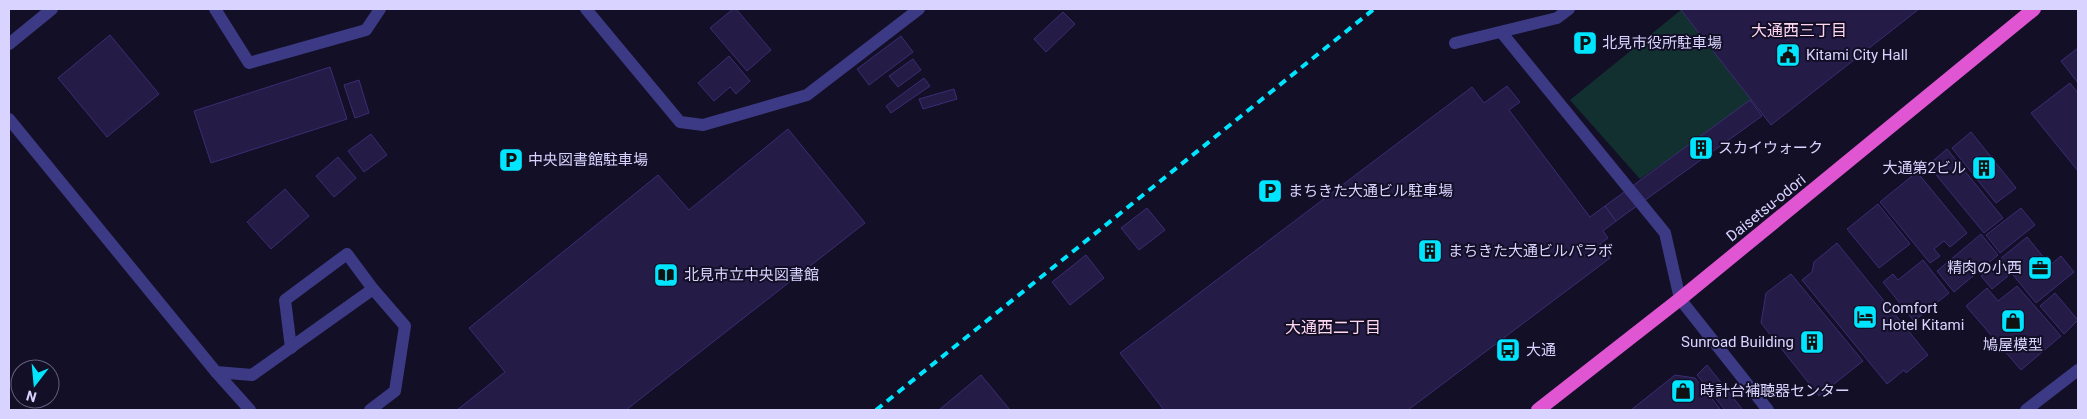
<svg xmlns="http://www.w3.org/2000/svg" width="2087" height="419" viewBox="0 0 2087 419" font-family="Roboto,'Noto Sans JP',sans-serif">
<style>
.green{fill:#12302f}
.building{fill:#241b47;stroke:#3b2d73}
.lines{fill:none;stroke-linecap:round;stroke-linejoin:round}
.service{stroke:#3d3a85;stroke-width:12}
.minor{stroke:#3d3a85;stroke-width:12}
.tertiary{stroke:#3d3a85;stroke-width:12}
.trunk{stroke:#e055d1;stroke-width:14}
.rail{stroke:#00e5ff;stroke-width:4;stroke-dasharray:8 6;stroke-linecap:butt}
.labels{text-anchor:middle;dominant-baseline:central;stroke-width:4;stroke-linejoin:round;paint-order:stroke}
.poi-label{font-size:15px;fill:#d9d4ff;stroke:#130f26;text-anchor:start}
.street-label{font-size:15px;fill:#d9d4ff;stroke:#130f26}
.neighbourhood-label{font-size:16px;fill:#ffd6f0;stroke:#130f26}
</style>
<rect width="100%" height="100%" fill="#130f26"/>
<path class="green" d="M1681 10 1753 101 1640 179 1570 100Z"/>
<g class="building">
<path d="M733 9H736L771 50 747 71 710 28Z"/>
<path d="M1682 9H1919L1771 125 1681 10Z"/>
<path d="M1063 12 1075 24 1046 52 1034 39Z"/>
<path d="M110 35 159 94 107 137 58 78Z"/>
<path d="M901 36 913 52 869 85 857 69Z"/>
<path d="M2078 48V83L2061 61Z"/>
<path d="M729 56 750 81 736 94 730 87 714 101 698 83Z"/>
<path d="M913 59 921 70 898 87 889 76Z"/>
<path d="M330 67 347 119 211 163 194 111Z"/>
<path d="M924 78 930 86 891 113 886 106Z"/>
<path d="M359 80 369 113 355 118 344 85Z"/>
<path d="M2070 83 2078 93V171L2031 113Z"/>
<path d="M1507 86 1520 102 1509 110 1590 217 1605 206 1616 221 1603 231 1608 238 1600 244 1610 258 1408 410H1164L1120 353 1472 87 1484 103Z"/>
<path d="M954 89 957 99 923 109 919 99Z"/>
<path d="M1750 100 1762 116 1616 221 1605 206Z"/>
<path d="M788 129 865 223 626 410H457L505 372 469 328 658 175 689 210Z"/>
<path d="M1971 132 2016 188 1996 203 1952 148Z"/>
<path d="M371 134 387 155 364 172 348 151Z"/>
<path d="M1947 149 2003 218 1984 233 1928 165Z"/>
<path d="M338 157 356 178 334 197 316 176Z"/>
<path d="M1917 172 1967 233 1950 247 1944 241 1934 249 1940 256 1930 263 1880 202Z"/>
<path d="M285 189 309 216 271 249 247 222Z"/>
<path d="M1878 204 1910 244 1879 268 1847 229Z"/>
<path d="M1147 208 1165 230 1139 250 1121 228Z"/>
<path d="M2021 208 2035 225 2000 253 1986 235Z"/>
<path d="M1981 234 1998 255 1954 292 1937 271Z"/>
<path d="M2027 237 2050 265 2061 256 2074 272 2036 303 2000 259Z"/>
<path d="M1837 243 1928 355 1906 373 1904 370 1887 384 1802 280 1812 272 1814 262Z"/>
<path d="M1086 255 1104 278 1070 305 1052 282Z"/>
<path d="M1923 260 1949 293 1914 321 1883 282 1893 274 1898 280Z"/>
<path d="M1997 262 2008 276 1992 289 1981 276Z"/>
<path d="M1791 274 1863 361 1819 396 1761 323 1766 293Z"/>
<path d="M2017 286 2061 336 2021 370 1966 306 1987 288 1998 301Z"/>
<path d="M2055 293 2078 320 2064 334 2040 306Z"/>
<path d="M1707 365 1743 410H1725L1697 375Z"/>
<path d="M981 375 1010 410H939Z"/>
<path d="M1675 375 1695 378 1721 410H1631Z"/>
</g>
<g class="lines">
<g class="service">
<path d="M215 9 249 63 366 30 380 9"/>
<path d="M1502 33 1665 233 1680 299"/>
<path d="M1455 43 1557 18 1569 9"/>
<path d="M291 348 285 300 347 254 373 289"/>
<path d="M216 372 252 375 373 289 405 326 395 391 370 410"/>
<path d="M216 372 250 410"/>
</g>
<g class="minor">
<path d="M586 9 680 122 703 125 807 95 919 9"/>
<path d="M9 119 216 372"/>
<path d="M2026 410 2078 370"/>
</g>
<g class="tertiary">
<path d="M9 44 52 9"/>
<path d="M1680 299 1768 410"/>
</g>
<path class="trunk" d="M1538 410 1680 299 2034 9"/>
<path class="rail" d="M876 410 1374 9"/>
</g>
<defs>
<symbol id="parking-square" viewBox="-11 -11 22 22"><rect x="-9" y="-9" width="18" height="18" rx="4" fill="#00e5ff" stroke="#130f26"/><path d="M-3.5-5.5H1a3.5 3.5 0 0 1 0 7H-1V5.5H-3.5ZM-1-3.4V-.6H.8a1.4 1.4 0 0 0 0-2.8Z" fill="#111"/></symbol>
<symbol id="civic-square" viewBox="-11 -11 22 22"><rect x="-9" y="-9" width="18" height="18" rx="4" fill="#00e5ff" stroke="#130f26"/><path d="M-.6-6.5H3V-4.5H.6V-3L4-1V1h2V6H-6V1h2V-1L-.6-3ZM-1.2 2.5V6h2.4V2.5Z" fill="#111"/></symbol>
<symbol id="building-square" viewBox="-11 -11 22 22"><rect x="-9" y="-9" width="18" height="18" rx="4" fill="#00e5ff" stroke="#130f26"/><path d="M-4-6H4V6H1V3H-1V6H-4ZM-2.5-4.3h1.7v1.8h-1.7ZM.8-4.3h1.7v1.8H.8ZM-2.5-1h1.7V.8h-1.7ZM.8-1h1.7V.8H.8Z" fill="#111"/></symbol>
<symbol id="office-square" viewBox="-11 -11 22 22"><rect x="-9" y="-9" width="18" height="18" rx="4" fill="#00e5ff" stroke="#130f26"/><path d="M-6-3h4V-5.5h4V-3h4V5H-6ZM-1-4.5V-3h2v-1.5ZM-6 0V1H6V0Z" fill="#111"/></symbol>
<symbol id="library-square" viewBox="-11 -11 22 22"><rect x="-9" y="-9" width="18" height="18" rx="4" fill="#00e5ff" stroke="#130f26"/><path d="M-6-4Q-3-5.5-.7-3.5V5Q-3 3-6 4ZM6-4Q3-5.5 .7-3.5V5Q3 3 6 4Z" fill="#111"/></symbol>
<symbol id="hotel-square" viewBox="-11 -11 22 22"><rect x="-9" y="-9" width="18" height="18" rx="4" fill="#00e5ff" stroke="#130f26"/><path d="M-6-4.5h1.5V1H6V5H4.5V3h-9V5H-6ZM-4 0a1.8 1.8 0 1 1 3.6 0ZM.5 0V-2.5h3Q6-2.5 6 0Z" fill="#111"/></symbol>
<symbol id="shop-square" viewBox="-11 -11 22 22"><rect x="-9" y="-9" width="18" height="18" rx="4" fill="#00e5ff" stroke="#130f26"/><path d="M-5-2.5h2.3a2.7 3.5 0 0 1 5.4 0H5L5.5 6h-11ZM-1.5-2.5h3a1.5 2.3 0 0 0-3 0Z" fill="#111"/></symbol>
<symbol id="bus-square" viewBox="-11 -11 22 22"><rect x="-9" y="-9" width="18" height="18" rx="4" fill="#00e5ff" stroke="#130f26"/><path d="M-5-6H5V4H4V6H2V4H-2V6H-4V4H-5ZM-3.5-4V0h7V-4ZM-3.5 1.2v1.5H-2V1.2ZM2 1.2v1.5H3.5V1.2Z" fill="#111"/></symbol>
</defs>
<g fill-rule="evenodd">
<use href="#parking-square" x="1571" y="29" width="28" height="28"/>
<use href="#civic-square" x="1774" y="41" width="28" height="28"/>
<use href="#building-square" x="1687" y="134" width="28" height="28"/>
<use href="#parking-square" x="497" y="146" width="28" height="28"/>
<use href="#building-square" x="1970" y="154" width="28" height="28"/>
<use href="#parking-square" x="1256" y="177" width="28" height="28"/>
<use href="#building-square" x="1416" y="237" width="28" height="28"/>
<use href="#office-square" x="2026" y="254" width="28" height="28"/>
<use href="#library-square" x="652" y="261" width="28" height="28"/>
<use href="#hotel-square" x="1851" y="303" width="28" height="28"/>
<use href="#shop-square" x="1999" y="307" width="28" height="28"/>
<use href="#building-square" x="1798" y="328" width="28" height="28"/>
<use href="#bus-square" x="1494" y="336" width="28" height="28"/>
<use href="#shop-square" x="1669" y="377" width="28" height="28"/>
</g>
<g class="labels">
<g class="poi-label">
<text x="1602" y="43">北見市役所駐車場</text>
<text x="1806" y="55">Kitami City Hall</text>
<text x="1718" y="148">スカイウォーク</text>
<text x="528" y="160">中央図書館駐車場</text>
<text x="1966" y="168" text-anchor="end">大通第2ビル</text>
<text x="1288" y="191">まちきた大通ビル駐車場</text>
<text x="1448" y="251">まちきた大通ビルパラボ</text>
<text x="2022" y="268" text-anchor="end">精肉の小西</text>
<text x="684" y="275">北見市立中央図書館</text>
<text x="1882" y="308">Comfort<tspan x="1882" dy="17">Hotel Kitami</tspan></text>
<text x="1794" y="342" text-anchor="end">Sunroad Building</text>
<text x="2013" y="345" text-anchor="middle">鳩屋模型</text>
<text x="1526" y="350">大通</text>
<text x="1700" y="391">時計台補聴器センター</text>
</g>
<g class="street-label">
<text transform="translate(1766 208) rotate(-39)">Daisetsu-odori</text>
</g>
<g class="neighbourhood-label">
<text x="1799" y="30">大通西三丁目</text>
<text x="1333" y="327">大通西二丁目</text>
</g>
</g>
<rect width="2087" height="419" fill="none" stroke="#d9d4ff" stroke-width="20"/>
<g transform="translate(35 384) rotate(196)"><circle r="24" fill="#130f26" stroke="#625e7d"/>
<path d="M0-4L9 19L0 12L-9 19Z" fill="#00e5ff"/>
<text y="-8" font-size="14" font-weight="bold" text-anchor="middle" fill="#d9d4ff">N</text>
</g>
</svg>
